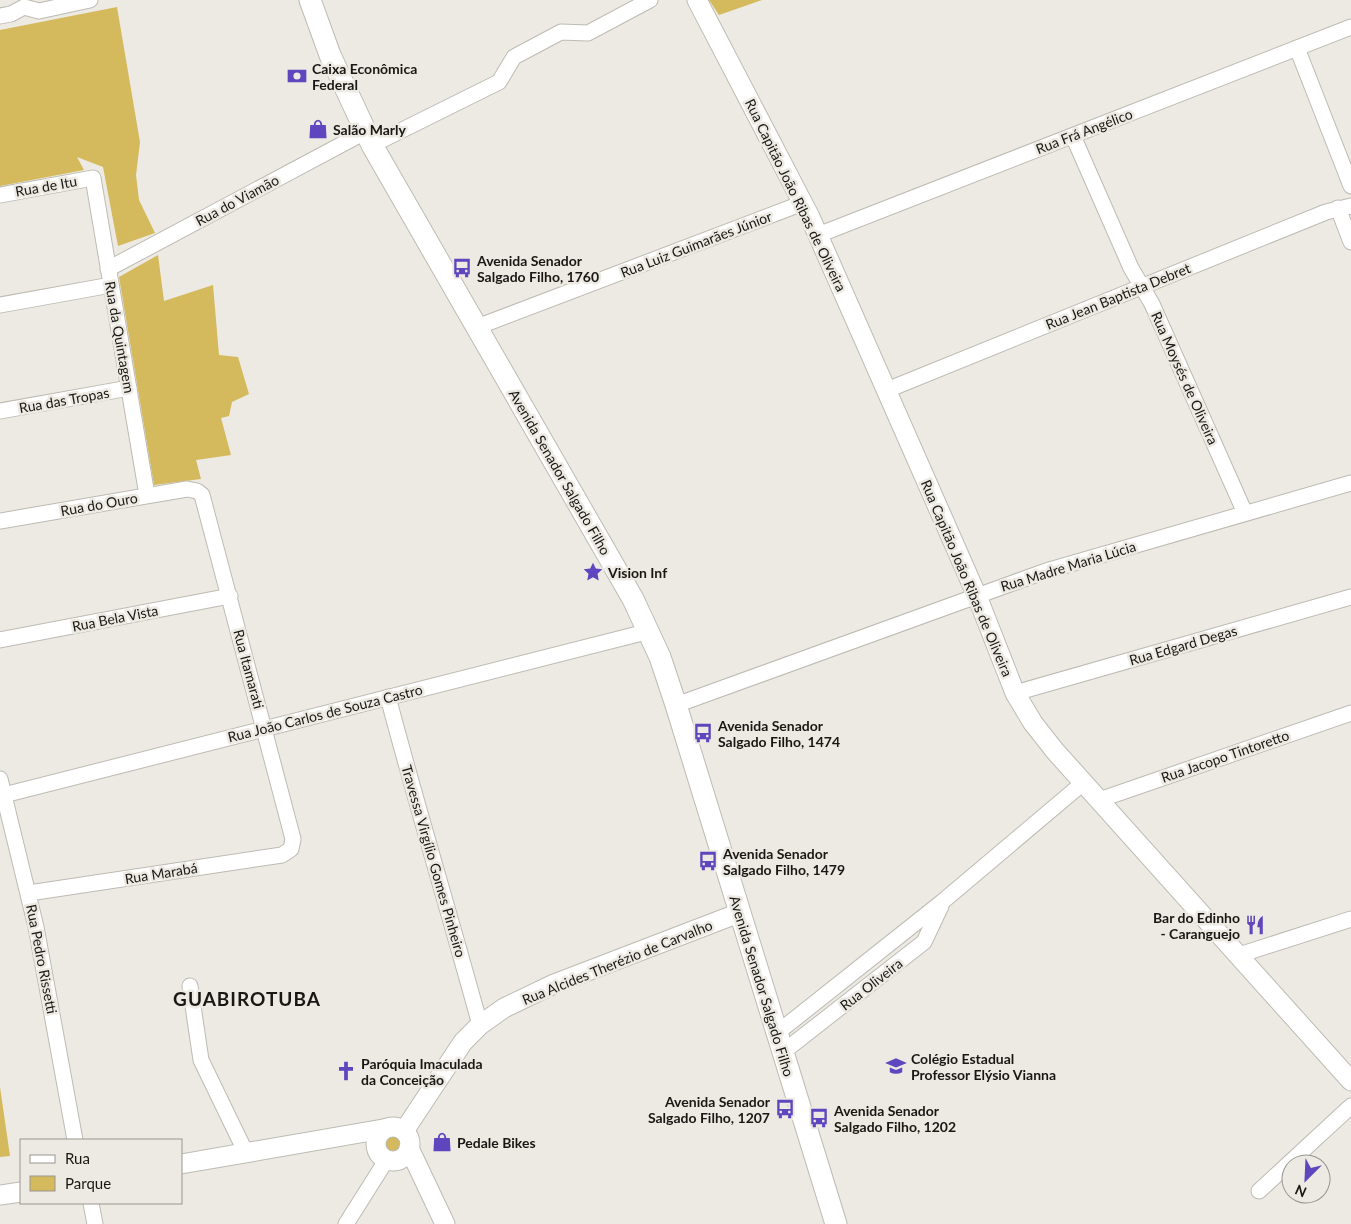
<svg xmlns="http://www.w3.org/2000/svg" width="1351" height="1224" viewBox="0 0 1351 1224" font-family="Lato,sans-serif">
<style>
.green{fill:#d4b95d}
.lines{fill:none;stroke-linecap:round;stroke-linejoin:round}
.minor-casing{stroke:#bdbbb3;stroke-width:17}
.tertiary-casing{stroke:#bdbbb3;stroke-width:21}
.secondary-casing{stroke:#bdbbb3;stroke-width:23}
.minor{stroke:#fff;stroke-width:15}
.tertiary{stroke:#fff;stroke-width:19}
.secondary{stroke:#fff;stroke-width:21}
.labels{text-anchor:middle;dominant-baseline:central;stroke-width:5;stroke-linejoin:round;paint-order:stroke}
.poi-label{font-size:14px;font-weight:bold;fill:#181714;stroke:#eceae2;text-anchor:start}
.street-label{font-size:14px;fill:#181714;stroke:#eceae2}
.district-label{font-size:19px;font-weight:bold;letter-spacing:1px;fill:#181714;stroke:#eceae2}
</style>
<rect width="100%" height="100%" fill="#eceae2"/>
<g class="green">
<path d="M709 0H762L719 15Z"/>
<path d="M117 7 140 142 136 175 139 200 155 233 118 246 103 167 77 157 84 170 0 186V30Z"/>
<path d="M158 255 164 301 213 285 219 355 238 357 249 394 232 402 229 416 221 418 231 455 196 460 201 479 154 485 119 277Z"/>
<path d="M0 1087 10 1156 0 1157Z"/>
<circle cx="393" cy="1144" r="8"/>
</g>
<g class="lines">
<defs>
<g id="minor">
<path d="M0 16 11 14 24 7 39 11 90 0"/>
<path d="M1297 48 1351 186"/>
<path d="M1073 136 1131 268 1152 304 1245 513"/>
<path d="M372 145 499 82 514 57 561 32 588 33 650 0"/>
<path d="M0 195 93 178 147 495"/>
<path d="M1338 208 1351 242"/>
<path d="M818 235 1351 27"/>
<path d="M108 269 365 132"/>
<path d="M0 305 111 285"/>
<path d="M477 327 803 203"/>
<path d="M887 390 1326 212 1351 206"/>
<path d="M0 411 129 388"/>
<path d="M0 521 187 489 197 491 202 495 293 839 291 849 282 855 29 893"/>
<path d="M0 640 230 596"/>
<path d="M1015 693 1351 597"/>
<path d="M388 697C417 807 450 915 480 1025"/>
<path d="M676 705 1046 571 1351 483"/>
<path d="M0 779 36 927 75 1140"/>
<path d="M0 796 650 631"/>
<path d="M1099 800 1351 713"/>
<path d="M1239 955 1351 919"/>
<path d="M190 986 201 1060 246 1153"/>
<path d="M777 1033 942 902 1083 783"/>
<path d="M783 1052 924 942 941 906"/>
<path d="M1259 1191 1351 1106"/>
<path d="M91 1203 95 1224"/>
<path d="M346 1224 387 1159"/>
</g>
<g id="tertiary">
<path d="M697 0 810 217 977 596 1015 693 1033 723 1055 751 1351 1081"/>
<circle cx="393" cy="1144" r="17"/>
<path d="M404 1131 463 1042 480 1025 504 1008 554 984 739 913"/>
<path d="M409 1148 445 1224"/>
<path d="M181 1164 383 1129"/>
<path d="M0 1195 21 1192"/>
</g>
<path id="secondary" d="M310 0 330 55 372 145 633 599 660 657 676 705 836 1224"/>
</defs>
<use href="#minor" class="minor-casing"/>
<use href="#tertiary" class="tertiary-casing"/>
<use href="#secondary" class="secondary-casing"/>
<use href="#minor" class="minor"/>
<use href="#tertiary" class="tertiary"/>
<use href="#secondary" class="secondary"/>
</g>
<defs>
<symbol id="bank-bare" viewBox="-9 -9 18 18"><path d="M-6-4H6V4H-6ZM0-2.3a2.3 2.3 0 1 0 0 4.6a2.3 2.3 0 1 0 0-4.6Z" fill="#5f45be" stroke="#eceae2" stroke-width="2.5" paint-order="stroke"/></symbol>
<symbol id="shop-bare" viewBox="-9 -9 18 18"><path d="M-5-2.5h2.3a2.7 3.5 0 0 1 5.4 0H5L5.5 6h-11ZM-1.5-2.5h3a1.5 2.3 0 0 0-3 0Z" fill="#5f45be" stroke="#eceae2" stroke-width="2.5" paint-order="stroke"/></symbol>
<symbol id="bus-bare" viewBox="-9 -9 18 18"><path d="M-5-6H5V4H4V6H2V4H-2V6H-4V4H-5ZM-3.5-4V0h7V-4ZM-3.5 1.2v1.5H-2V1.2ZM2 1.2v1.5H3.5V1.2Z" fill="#5f45be" stroke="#eceae2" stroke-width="2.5" paint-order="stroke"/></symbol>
<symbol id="sight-bare" viewBox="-9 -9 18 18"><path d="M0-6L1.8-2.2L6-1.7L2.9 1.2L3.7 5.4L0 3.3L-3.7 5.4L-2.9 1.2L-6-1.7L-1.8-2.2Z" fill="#5f45be" stroke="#eceae2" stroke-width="2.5" paint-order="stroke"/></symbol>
<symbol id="restaurant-bare" viewBox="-9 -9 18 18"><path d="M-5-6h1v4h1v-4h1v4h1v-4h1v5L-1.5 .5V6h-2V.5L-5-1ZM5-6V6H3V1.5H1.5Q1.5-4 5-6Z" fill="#5f45be" stroke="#eceae2" stroke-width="2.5" paint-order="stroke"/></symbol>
<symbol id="school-bare" viewBox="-9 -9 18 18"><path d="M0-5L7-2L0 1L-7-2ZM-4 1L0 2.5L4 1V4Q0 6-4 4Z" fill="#5f45be" stroke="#eceae2" stroke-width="2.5" paint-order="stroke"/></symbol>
<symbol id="church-bare" viewBox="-9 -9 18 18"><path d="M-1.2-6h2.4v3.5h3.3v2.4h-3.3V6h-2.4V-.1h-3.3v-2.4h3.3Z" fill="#5f45be" stroke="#eceae2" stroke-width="2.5" paint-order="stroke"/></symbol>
</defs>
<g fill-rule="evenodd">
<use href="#bank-bare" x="283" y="62" width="28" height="28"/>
<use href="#shop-bare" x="304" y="115" width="28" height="28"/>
<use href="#bus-bare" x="448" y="254" width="28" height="28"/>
<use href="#sight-bare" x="579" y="558" width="28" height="28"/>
<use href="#bus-bare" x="689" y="719" width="28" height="28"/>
<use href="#bus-bare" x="694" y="847" width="28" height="28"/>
<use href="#restaurant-bare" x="1241" y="911" width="28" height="28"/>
<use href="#school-bare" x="882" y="1052" width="28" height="28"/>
<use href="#church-bare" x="332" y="1057" width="28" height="28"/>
<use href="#bus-bare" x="771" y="1095" width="28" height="28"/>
<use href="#bus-bare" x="805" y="1104" width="28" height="28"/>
<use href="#shop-bare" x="428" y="1128" width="28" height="28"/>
</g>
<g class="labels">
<g class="poi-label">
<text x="312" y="68">Caixa Econômica<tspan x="312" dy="16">Federal</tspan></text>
<text x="333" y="129">Salão Marly</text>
<text x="477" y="260">Avenida Senador<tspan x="477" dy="16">Salgado Filho, 1760</tspan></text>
<text x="608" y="572">Vision Inf</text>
<text x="718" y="725">Avenida Senador<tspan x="718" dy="16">Salgado Filho, 1474</tspan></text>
<text x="723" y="853">Avenida Senador<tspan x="723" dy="16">Salgado Filho, 1479</tspan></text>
<text x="1240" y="917" text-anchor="end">Bar do Edinho<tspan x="1240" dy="16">- Caranguejo</tspan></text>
<text x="911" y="1058">Colégio Estadual<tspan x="911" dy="16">Professor Elýsio Vianna</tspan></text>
<text x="361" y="1063">Paróquia Imaculada<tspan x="361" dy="16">da Conceição</tspan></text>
<text x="770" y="1101" text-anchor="end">Avenida Senador<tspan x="770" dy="16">Salgado Filho, 1207</tspan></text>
<text x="834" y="1110">Avenida Senador<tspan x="834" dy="16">Salgado Filho, 1202</tspan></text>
<text x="457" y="1142">Pedale Bikes</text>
</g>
<g class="street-label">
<text transform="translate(1084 131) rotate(-21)">Rua Frá Angélico</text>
<text transform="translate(46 186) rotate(-10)">Rua de Itu</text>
<text transform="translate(796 195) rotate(64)">Rua Capitão João Ribas de Oliveira</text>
<text transform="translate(237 200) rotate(-28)">Rua do Viamão</text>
<text transform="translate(696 244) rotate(-21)">Rua Luiz Guimarães Júnior</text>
<text transform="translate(1118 296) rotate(-22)">Rua Jean Baptista Debret</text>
<text transform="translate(120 337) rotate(80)">Rua da Quintagem</text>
<text transform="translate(1185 378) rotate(66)">Rua Moysés de Oliveira</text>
<text transform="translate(64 400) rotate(-10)">Rua das Tropas</text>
<text transform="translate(560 472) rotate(60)">Avenida Senador Salgado Filho</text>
<text transform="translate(99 504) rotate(-10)">Rua do Ouro</text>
<text transform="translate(1068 566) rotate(-17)">Rua Madre Maria Lúcia</text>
<text transform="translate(967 578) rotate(67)">Rua Capitão João Ribas de Oliveira</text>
<text transform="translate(115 618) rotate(-11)">Rua Bela Vista</text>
<text transform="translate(1183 645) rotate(-16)">Rua Edgard Degas</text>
<text transform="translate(249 669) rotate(75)">Rua Itamarati</text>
<text transform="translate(325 713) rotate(-14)">Rua João Carlos de Souza Castro</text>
<text transform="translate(1225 756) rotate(-19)">Rua Jacopo Tintoretto</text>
<text transform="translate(434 861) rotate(74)">Travessa Virgílio Gomes Pinheiro</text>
<text transform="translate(161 873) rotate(-9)">Rua Marabá</text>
<text transform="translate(42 959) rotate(79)">Rua Pedro Rissetti</text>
<text transform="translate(617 962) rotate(-22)">Rua Alcides Therézio de Carvalho</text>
<text transform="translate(871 984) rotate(-38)">Rua Oliveira</text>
<text transform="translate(762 986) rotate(73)">Avenida Senador Salgado Filho</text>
</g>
<g class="district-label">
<text x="247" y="998">GUABIROTUBA</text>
</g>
</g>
<rect x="20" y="1139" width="162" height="65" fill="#eceae2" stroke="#979690"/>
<rect x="30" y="1155" width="25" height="8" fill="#ffffff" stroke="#979690"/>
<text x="65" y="1164" font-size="15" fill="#181714">Rua</text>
<rect x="30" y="1176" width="25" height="15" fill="#d4b95d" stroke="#979690"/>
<text x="65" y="1189" font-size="15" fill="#181714">Parque</text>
<g transform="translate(1306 1179) rotate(204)"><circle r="24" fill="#eceae2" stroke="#979690"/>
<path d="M0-4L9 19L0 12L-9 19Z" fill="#5f45be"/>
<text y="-8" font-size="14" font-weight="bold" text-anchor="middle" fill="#181714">N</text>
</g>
</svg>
